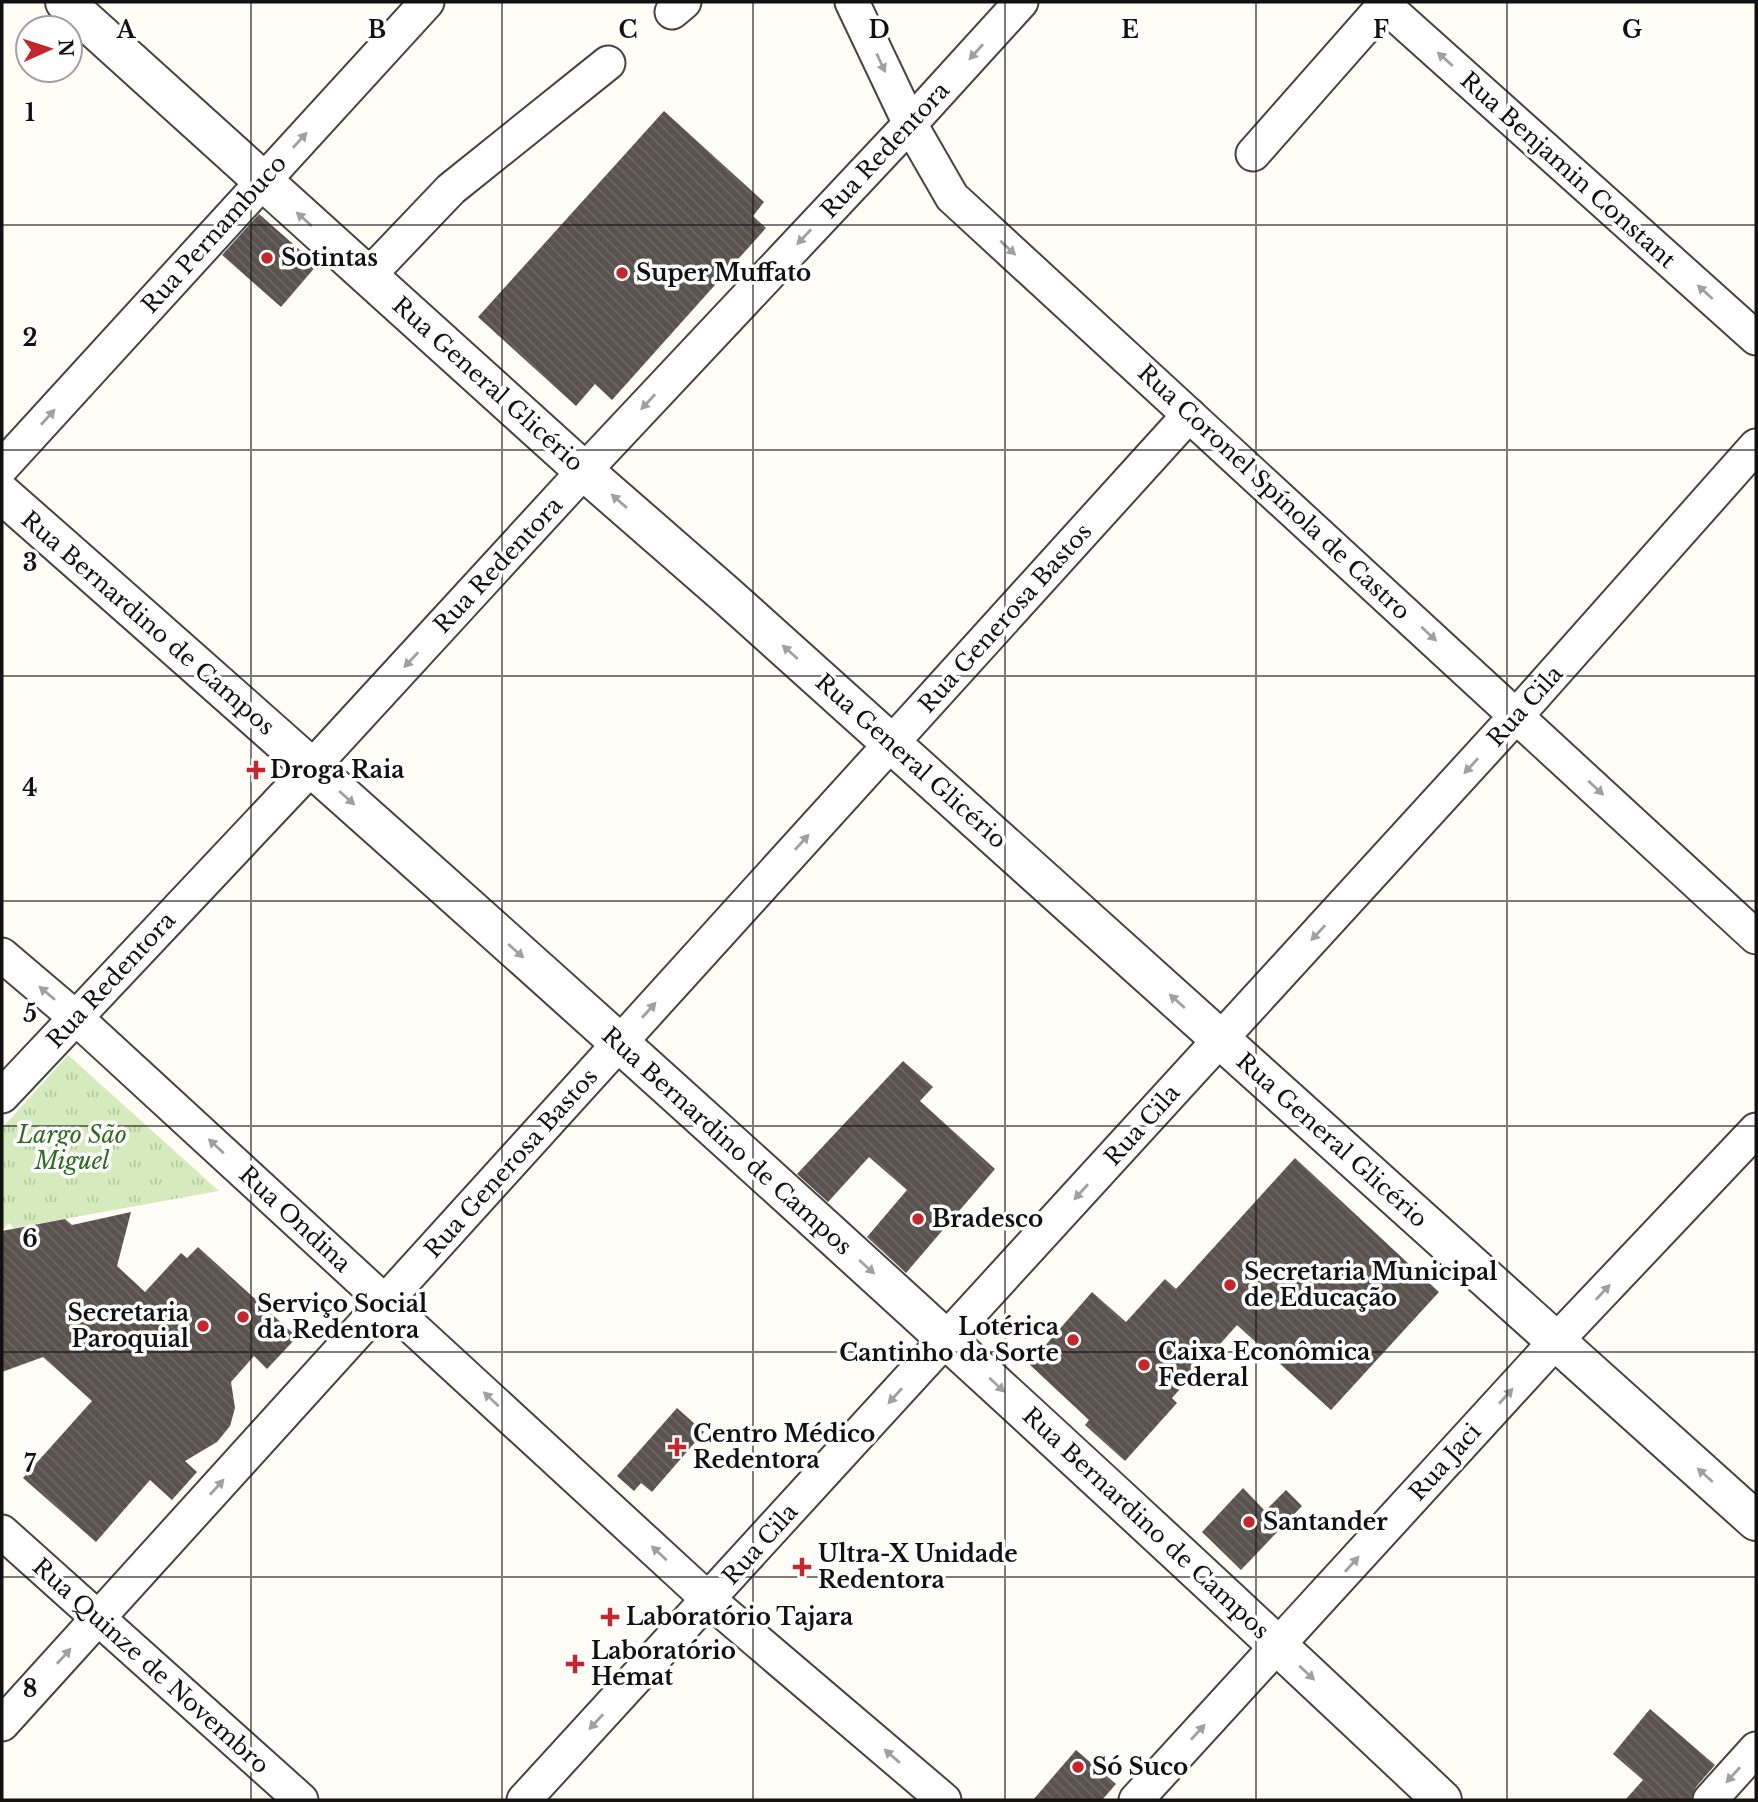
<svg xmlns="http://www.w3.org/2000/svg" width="1758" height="1802" viewBox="0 0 1758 1802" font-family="'Libre Baskerville',serif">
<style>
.park{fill:url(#park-tufts)}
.building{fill:url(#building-back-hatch)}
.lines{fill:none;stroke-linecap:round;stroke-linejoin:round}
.minor-casing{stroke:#444;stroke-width:37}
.tertiary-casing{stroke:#444;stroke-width:42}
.minor{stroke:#fff;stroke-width:33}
.tertiary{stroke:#fff;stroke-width:38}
.oneway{fill:#a0a0a0}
.grid{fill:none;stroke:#111;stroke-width:2;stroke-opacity:0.55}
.poi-dot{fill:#c4262e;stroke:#fff;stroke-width:2.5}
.labels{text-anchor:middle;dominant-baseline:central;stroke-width:7;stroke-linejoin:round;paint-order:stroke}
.street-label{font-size:23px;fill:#111;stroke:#fff}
.poi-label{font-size:23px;font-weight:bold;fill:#111;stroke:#fff;text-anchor:start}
.park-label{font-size:23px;font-style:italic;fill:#2f6b1f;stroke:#fff}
.grid-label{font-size:23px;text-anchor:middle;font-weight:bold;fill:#111;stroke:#fff;stroke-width:7;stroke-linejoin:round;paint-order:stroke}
</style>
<defs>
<pattern id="park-tufts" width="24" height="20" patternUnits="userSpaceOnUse" patternTransform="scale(1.75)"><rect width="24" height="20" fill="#d5ebbd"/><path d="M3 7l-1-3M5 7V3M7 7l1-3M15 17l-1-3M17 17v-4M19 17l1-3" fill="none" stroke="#b6c8a1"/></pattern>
<pattern id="building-back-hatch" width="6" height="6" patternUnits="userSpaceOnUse" patternTransform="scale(1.75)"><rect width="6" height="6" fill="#5a524d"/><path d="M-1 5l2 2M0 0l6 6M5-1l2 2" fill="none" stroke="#6d6662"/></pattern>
</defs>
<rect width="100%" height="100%" fill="#fffdf5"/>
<path class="park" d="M68 1055 219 1191 14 1228 9 1223 2 1230V1128Z"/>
<g class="building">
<path d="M664 111 764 202 753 216 766 228 612 400 595 384 576 406 478 317Z"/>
<path d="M259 214 317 265 281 307 222 255Z"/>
<path d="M903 1061 933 1087 920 1101 995 1169 906 1273 867 1237 907 1190 869 1157 828 1202 797 1174Z"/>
<path d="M1295 1158 1439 1292 1331 1410 1237 1325 1172 1398 1177 1403 1125 1461 1085 1425 1089 1420 1029 1364 1092 1292 1126 1322 1165 1279 1176 1289Z"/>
<path d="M131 1212 117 1266 145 1292 181 1253 187 1258 198 1247 297 1337 267 1369 254 1356 231 1382 235 1408 230 1426 217 1442 185 1461 197 1472 172 1500 150 1480 96 1542 23 1478 92 1401 43 1357 2 1372V1231L65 1219 72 1225Z"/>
<path d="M677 1408 704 1432 652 1492 641 1483 634 1491 617 1476Z"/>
<path d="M1243 1488 1265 1511 1286 1490 1302 1506 1241 1570 1202 1532Z"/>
<path d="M1650 1709 1715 1765 1696 1787 1691 1800H1625L1643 1780 1613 1754Z"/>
<path d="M1076 1750 1116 1784 1102 1800H1033Z"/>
</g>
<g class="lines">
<defs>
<g id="minor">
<path d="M852 2 910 124 952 197 1756 937"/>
<path d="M1381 2 1756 338"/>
<path d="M672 12 684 2"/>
<path d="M1253 154 1387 2"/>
<path d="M368 276 451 189 608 63"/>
<path d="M2 467 427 2"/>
<path d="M2 955 75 1017 709 1600 944 1800"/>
<path d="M2 1096 312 767 584 471 910 124 1021 2"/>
<path d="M2 1532 301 1800"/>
<path d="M2 1724 1189 415"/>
<path d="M524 1800 1517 715 1756 446"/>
<path d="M1136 1800 1556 1341 1756 1130"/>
<path d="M1710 1800 1756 1749"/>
</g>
<g id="tertiary">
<path d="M65 2 584 471 725 594 1756 1521"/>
<path d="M2 494C489 922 971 1355 1442 1800"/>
</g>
</defs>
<use href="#minor" class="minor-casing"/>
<use href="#tertiary" class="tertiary-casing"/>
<use href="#minor" class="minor"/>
<use href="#tertiary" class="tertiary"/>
</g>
<defs><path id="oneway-solid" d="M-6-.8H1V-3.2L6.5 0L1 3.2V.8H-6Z" transform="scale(1.75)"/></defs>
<g class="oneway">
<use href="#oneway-solid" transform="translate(976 52) rotate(132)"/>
<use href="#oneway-solid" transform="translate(1445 59) rotate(-138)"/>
<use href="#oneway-solid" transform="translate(881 63) rotate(65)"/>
<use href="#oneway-solid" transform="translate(300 140) rotate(-48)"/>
<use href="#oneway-solid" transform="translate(304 219) rotate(-138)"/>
<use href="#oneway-solid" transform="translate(804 237) rotate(133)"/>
<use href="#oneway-solid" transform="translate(1008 248) rotate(43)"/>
<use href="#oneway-solid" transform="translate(1705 292) rotate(-138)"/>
<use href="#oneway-solid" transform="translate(648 402) rotate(133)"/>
<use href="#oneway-solid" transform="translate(48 417) rotate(-48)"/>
<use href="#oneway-solid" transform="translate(619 501) rotate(-139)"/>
<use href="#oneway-solid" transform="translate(1429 634) rotate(43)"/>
<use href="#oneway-solid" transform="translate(790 652) rotate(-138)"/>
<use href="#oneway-solid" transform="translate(411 660) rotate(133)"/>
<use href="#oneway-solid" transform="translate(1471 766) rotate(133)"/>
<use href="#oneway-solid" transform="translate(1596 788) rotate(43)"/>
<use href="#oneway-solid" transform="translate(347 798) rotate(42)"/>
<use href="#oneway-solid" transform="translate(802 842) rotate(-48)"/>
<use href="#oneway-solid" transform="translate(1318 933) rotate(133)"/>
<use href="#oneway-solid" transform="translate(516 951) rotate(42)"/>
<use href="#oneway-solid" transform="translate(47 993) rotate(-140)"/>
<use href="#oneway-solid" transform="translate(1177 1001) rotate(-138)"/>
<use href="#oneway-solid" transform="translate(649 1010) rotate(-48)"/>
<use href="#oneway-solid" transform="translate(216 1146) rotate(-137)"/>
<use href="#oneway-solid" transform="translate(1081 1192) rotate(132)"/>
<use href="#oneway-solid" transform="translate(867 1267) rotate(42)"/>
<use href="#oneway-solid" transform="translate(1603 1292) rotate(-47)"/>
<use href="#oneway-solid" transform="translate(997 1385) rotate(43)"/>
<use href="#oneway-solid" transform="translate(895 1396) rotate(132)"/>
<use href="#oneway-solid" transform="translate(1506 1396) rotate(-48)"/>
<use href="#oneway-solid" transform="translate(491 1399) rotate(-137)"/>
<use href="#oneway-solid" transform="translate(1705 1475) rotate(-138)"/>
<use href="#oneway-solid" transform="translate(217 1487) rotate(-48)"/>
<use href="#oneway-solid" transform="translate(659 1553) rotate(-137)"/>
<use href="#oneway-solid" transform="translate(1352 1564) rotate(-48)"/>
<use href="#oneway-solid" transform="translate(64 1656) rotate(-48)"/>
<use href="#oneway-solid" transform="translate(1307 1673) rotate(43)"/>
<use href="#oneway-solid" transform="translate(596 1722) rotate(133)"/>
<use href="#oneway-solid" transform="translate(1198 1732) rotate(-48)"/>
<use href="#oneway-solid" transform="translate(892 1756) rotate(-139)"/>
<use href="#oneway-solid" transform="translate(1733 1775) rotate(132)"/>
</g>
<path class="grid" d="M251 2V1800M502 2V1800M753 2V1800M1005 2V1800M1256 2V1800M1507 2V1800M2 225H1756M2 450H1756M2 676H1756M2 901H1756M2 1126H1756M2 1352H1756M2 1577H1756"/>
<g class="poi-dot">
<circle cx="267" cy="258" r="7"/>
<circle cx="622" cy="273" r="7"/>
<path d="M252.5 759.5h7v7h7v7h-7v7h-7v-7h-7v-7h7z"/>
<circle cx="918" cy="1219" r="7"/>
<circle cx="1230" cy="1285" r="7"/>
<circle cx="243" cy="1317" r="7"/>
<circle cx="203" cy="1326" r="7"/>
<circle cx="1073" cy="1340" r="7"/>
<circle cx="1144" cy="1365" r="7"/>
<path d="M673.5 1436.5h7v7h7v7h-7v7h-7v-7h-7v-7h7z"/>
<circle cx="1249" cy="1522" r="7"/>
<path d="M798.5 1556.5h7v7h7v7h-7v7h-7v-7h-7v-7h7z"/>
<path d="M606.5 1606.5h7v7h7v7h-7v7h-7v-7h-7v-7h7z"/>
<path d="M571.5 1653.5h7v7h7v7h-7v7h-7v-7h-7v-7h7z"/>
<circle cx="1078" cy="1767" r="7"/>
</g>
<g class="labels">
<g class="street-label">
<text transform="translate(885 150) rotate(-47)">Rua Redentora</text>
<text transform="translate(1568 170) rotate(42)">Rua Benjamin Constant</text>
<text transform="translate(214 234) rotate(-48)">Rua Pernambuco</text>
<text transform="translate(488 384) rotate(42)">Rua General Glicério</text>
<text transform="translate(1274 492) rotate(43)">Rua Coronel Spínola de Castro</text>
<text transform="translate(498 565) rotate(-47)">Rua Redentora</text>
<text transform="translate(1005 618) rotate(-48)">Rua Generosa Bastos</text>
<text transform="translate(148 623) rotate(41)">Rua Bernardino de Campos</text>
<text transform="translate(1525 706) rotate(-48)">Rua Cila</text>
<text transform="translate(911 761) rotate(42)">Rua General Glicério</text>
<text transform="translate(111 980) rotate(-47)">Rua Redentora</text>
<text transform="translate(1142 1125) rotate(-48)">Rua Cila</text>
<text transform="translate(1332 1140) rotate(42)">Rua General Glicério</text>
<text transform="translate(727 1141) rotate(42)">Rua Bernardino de Campos</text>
<text transform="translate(511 1163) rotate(-48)">Rua Generosa Bastos</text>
<text transform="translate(295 1219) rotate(43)">Rua Ondina</text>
<text transform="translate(1445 1462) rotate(-48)">Rua Jaci</text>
<text transform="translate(1146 1523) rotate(43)">Rua Bernardino de Campos</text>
<text transform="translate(760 1544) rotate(-48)">Rua Cila</text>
<text transform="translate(151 1666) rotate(42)">Rua Quinze de Novembro</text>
</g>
<g class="poi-label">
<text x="281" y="258">Sotintas</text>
<text x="636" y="273">Super Muffato</text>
<text x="270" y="770">Droga Raia</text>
<text x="932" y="1219">Bradesco</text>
<text x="1244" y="1272">Secretaria Municipal<tspan x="1244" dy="26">de Educação</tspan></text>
<text x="257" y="1304">Serviço Social<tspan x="257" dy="26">da Redentora</tspan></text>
<text x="189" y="1313" text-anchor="end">Secretaria<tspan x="189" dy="26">Paroquial</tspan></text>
<text x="1059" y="1327" text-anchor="end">Lotérica<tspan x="1059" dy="26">Cantinho da Sorte</tspan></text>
<text x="1158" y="1352">Caixa Econômica<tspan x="1158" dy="26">Federal</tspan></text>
<text x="693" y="1434">Centro Médico<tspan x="693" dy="26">Redentora</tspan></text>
<text x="1263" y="1522">Santander</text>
<text x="818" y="1554">Ultra-X Unidade<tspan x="818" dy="26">Redentora</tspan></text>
<text x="626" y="1617">Laboratório Tajara</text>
<text x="591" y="1651">Laboratório<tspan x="591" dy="26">Hemat</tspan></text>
<text x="1092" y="1767">Só Suco</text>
</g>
<g class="park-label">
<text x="72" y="1135">Largo São<tspan x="72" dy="26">Miguel</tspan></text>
</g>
</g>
<g class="grid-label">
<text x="126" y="38">A</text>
<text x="377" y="38">B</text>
<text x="628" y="38">C</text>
<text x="879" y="38">D</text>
<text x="1130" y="38">E</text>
<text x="1381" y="38">F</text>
<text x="1632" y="38">G</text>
<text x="30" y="121">1</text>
<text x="30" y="346">2</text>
<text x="30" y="571">3</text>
<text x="30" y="796">4</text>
<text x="30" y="1022">5</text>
<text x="30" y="1247">6</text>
<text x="30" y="1472">7</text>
<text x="30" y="1697">8</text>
</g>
<rect width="1758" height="1802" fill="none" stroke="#111111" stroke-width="7"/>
<g transform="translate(49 49) rotate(87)"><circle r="33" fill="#ffffff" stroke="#a0a0a0" stroke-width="2"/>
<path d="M0-5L12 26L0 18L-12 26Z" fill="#c4262e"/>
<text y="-10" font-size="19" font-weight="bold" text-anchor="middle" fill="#111111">N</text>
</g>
</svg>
